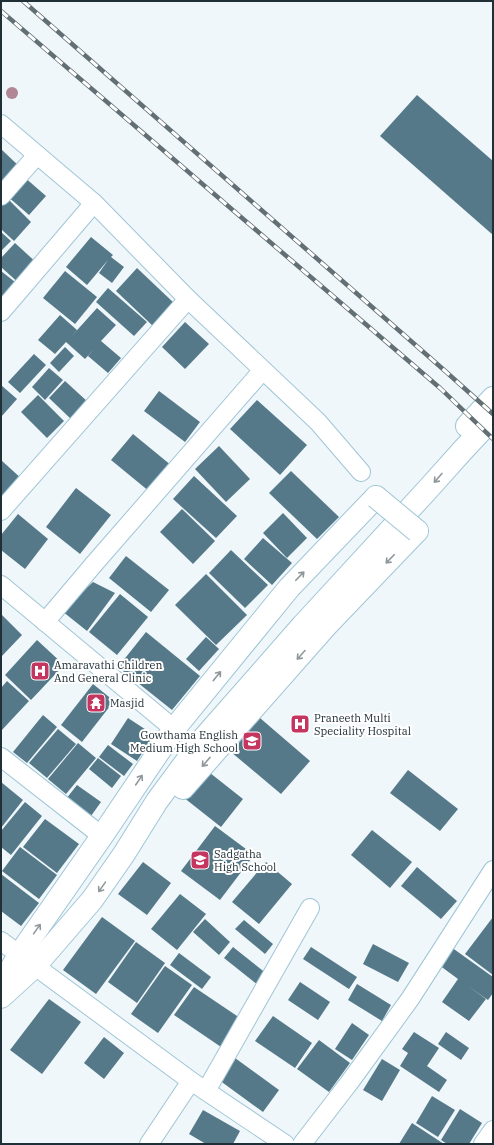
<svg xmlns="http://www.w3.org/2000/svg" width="494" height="1145" viewBox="0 0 494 1145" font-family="'IBM Plex Serif',serif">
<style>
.building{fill:#557989}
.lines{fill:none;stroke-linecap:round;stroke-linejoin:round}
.minor-casing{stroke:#9fc5d6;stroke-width:20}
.tertiary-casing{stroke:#9fc5d6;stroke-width:24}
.minor{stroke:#fff;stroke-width:18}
.tertiary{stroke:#fff;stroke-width:22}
.rail-casing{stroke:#626f74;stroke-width:4.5}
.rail{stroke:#fff;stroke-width:3;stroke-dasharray:9;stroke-linecap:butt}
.tertiary-bridge-casing{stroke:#9fc5d6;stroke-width:24;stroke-linecap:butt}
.tertiary-bridge{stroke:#fff;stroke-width:22}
.tree{fill:#b28695}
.oneway{stroke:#90989b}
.labels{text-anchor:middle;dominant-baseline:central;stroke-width:4;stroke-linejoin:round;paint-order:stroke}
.poi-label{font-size:11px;fill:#213037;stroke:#fff;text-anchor:start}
</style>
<rect width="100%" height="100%" fill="#eff7fa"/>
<g class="building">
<path d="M417 95 493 161V235L380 136Z"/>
<path d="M1 149 22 169 1 191Z"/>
<path d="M23 176 46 196 29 215 6 195Z"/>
<path d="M8 199 31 222 14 241 1 229V206Z"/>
<path d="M1 232 11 241 1 251Z"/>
<path d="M91 237 113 255 111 257 124 267 112 283 99 273 108 260 87 285 66 267Z"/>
<path d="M15 243 39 265 21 285 1 267V258Z"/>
<path d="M137 268 175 304 154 327 116 291Z"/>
<path d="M1 271 15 282 1 299Z"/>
<path d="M65 271 97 297 75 324 43 298Z"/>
<path d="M108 288 147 322 134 336 96 302Z"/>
<path d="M97 308 116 325 101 341 121 358 108 373 88 356 95 348 85 359 66 342 55 354 38 340 60 315 77 330 70 338Z"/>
<path d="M185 322 209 344 185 369 162 347Z"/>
<path d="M65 347 74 356 59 372 50 363Z"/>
<path d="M34 354 46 365 20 393 8 382Z"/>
<path d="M49 368 63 380 45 400 32 387Z"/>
<path d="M65 381 89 403 72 420 49 398Z"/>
<path d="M1 385 17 399 1 417Z"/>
<path d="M159 391 200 422 185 442 144 411Z"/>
<path d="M38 395 64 421 47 438 21 412Z"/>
<path d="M257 400 307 445 280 475 230 429Z"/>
<path d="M133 434 172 466 150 492 111 460Z"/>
<path d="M219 446 250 479 226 502 195 469Z"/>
<path d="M1 460 23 480 4 500 1 497Z"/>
<path d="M291 471 339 517 317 539 269 493Z"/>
<path d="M194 476 237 516 216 538 173 499Z"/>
<path d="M76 488 111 515 80 554 46 527Z"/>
<path d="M182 509 215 541 193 564 160 532Z"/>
<path d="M283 513 307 538 287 558 263 533Z"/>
<path d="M18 514 48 539 25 569 1 550V535Z"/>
<path d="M263 538 292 563 272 585 244 559Z"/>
<path d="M231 550 268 585 245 608 209 573Z"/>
<path d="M126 556 169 590 151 612 109 578Z"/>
<path d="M206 574 247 615 216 645 175 605Z"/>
<path d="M93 582 115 593 87 631 62 611Z"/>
<path d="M120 594 148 617 117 655 89 632Z"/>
<path d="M1 614 22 635 1 657Z"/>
<path d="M146 632 200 676 172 710 118 667Z"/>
<path d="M206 637 219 649 199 671 186 659Z"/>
<path d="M37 640 64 665 31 700 5 675Z"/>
<path d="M7 681 29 701 1 731V688Z"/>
<path d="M93 684 114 701 82 742 61 725Z"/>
<path d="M43 715 57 727 27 763 13 752Z"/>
<path d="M128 718 154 735 137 761 111 744Z"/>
<path d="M260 718 310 761 281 794 231 752Z"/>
<path d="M58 729 76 744 47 778 29 763Z"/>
<path d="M78 743 96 758 66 794 48 779Z"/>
<path d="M108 745 133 764 124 776 99 757Z"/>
<path d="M98 758 121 776 112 788 89 769Z"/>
<path d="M205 769 243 799 221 827 183 797Z"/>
<path d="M408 770 458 809 440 831 390 793Z"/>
<path d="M1 782 23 800 1 828Z"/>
<path d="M77 785 101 802 91 816 66 799Z"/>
<path d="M25 802 42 816 11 855 1 847V831Z"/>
<path d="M45 819 79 844 57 873 23 847Z"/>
<path d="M215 826 254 855 220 900 181 871Z"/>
<path d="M372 830 412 862 390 888 351 855Z"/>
<path d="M20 847 57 875 39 899 2 871Z"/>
<path d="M143 862 171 883 147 915 118 894Z"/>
<path d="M266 862 292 884 259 924 232 902Z"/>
<path d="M417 867 457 901 441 919 401 886Z"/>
<path d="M1 874 39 903 21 926 1 911Z"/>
<path d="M180 894 206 914 177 950 151 929Z"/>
<path d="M102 917 135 941 96 994 63 970Z"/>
<path d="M493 917V975L465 954Z"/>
<path d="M205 919 230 942 219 955 193 932Z"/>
<path d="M244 920 273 944 265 954 235 929Z"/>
<path d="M136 942 165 963 137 1003 108 982Z"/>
<path d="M373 944 409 963 398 982 363 964Z"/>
<path d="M233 947 267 974 258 985 224 958Z"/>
<path d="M311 947 357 977 349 989 303 959Z"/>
<path d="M451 947 493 977V993L488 1000 468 986 486 999 469 1021 442 1002 458 979 439 965Z"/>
<path d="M179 953 211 977 202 989 170 965Z"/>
<path d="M165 966 192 985 158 1033 131 1014Z"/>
<path d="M300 982 330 1002 318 1020 288 1000Z"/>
<path d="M357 984 391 1005 382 1021 348 1000Z"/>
<path d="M194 987 240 1018 224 1049 174 1015Z"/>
<path d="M49 999 81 1022 42 1074 10 1050Z"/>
<path d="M273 1016 312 1043 295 1068 255 1041Z"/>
<path d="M352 1023 369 1035 352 1060 335 1049Z"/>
<path d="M414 1032 439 1048 427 1066 447 1080 439 1092 400 1066 408 1053 402 1049Z"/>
<path d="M446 1032 469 1048 461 1060 438 1044Z"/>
<path d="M104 1037 124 1053 104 1079 84 1063Z"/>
<path d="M319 1040 350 1063 329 1092 297 1069Z"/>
<path d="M235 1058 279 1090 263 1112 219 1080Z"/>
<path d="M382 1059 400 1070 382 1101 363 1090Z"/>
<path d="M432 1096 455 1110 438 1137 416 1123Z"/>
<path d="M460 1109 482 1123 469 1144H447L441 1140Z"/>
<path d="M203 1110 240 1131 233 1144H206L189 1134Z"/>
<path d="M412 1123 444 1144H399Z"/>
</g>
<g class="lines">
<defs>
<g id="minor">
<path d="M1 124 94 203 188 299 318 422 361 472"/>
<path d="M1 196 37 155"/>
<path d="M1 312 94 203"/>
<path d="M1 511 188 299"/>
<path d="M1 585 174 729"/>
<path d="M45 622 94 564 262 371"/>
<path d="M1 757 102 836"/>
<path d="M1 941 191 1081 285 1144"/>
<path d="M206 1091 310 908"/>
<path d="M149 1144 191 1081"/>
<path d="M302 1144 349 1083 410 999 493 870"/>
<path d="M483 1144 493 1130"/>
</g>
<g id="tertiary">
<path d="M467 426 493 398"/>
<path d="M183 788 325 627 417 531"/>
<path d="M1 986 19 955 102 836 174 729 289 588 376 497"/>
<path d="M1 997 35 966 92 900 124 854 157 801 203 739 303 625 429 488 463 450 493 418"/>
</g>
</defs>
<use href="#minor" class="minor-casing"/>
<use href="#tertiary" class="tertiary-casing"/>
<use href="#minor" class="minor"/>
<use href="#tertiary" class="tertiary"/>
<defs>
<g id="rail">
<path d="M23 1 444 370 493 414"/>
<path d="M1 11 440 388 493 439"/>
</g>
</defs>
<use href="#rail" class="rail-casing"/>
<use href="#rail" class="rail"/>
<defs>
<path id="tertiary-bridge" d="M376 497 417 531"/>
</defs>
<use href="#tertiary-bridge" class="tertiary-bridge-casing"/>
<use href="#tertiary-bridge" class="tertiary-bridge"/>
</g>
<circle class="tree" cx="12" cy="93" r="6"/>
<defs><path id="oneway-shaft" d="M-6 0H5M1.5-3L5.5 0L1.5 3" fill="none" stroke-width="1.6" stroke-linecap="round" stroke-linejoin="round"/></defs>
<g class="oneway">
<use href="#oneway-shaft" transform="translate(438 478) rotate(131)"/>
<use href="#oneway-shaft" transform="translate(390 559) rotate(134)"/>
<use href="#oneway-shaft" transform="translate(300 576) rotate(-46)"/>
<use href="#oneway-shaft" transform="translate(301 655) rotate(132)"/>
<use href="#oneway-shaft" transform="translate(217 676) rotate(-51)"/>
<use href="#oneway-shaft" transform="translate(206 762) rotate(131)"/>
<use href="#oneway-shaft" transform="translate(139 780) rotate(-56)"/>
<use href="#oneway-shaft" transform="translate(102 887) rotate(125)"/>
<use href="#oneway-shaft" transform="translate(37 929) rotate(-55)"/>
</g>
<defs>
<symbol id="hospital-square" viewBox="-11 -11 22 22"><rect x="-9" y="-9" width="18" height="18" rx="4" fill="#c43560" stroke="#fff"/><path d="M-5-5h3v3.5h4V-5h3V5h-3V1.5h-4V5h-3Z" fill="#fff"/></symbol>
<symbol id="temple-square" viewBox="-11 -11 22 22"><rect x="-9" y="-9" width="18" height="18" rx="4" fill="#c43560" stroke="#fff"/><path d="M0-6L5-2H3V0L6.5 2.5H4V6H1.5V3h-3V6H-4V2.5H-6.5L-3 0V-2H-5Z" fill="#fff"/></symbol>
<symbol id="school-square" viewBox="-11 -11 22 22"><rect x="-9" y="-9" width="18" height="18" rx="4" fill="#c43560" stroke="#fff"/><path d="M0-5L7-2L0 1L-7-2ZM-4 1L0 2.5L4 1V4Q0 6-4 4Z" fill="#fff"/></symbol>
</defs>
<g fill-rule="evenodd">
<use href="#hospital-square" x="29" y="660" width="22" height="22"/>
<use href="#temple-square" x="85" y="692" width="22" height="22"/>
<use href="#hospital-square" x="289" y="713" width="22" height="22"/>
<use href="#school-square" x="241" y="730" width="22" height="22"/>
<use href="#school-square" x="189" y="849" width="22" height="22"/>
</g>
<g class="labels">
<g class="poi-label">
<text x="54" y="665">Amaravathi Children<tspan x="54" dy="13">And General Clinic</tspan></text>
<text x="110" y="703">Masjid</text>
<text x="314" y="718">Praneeth Multi<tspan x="314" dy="13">Speciality Hospital</tspan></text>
<text x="238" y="735" text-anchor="end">Gowthama English<tspan x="238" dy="13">Medium High School</tspan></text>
<text x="214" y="854">Sadgatha<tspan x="214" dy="13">High School</tspan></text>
</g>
</g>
<rect width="494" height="1145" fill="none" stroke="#213037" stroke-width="4"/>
</svg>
